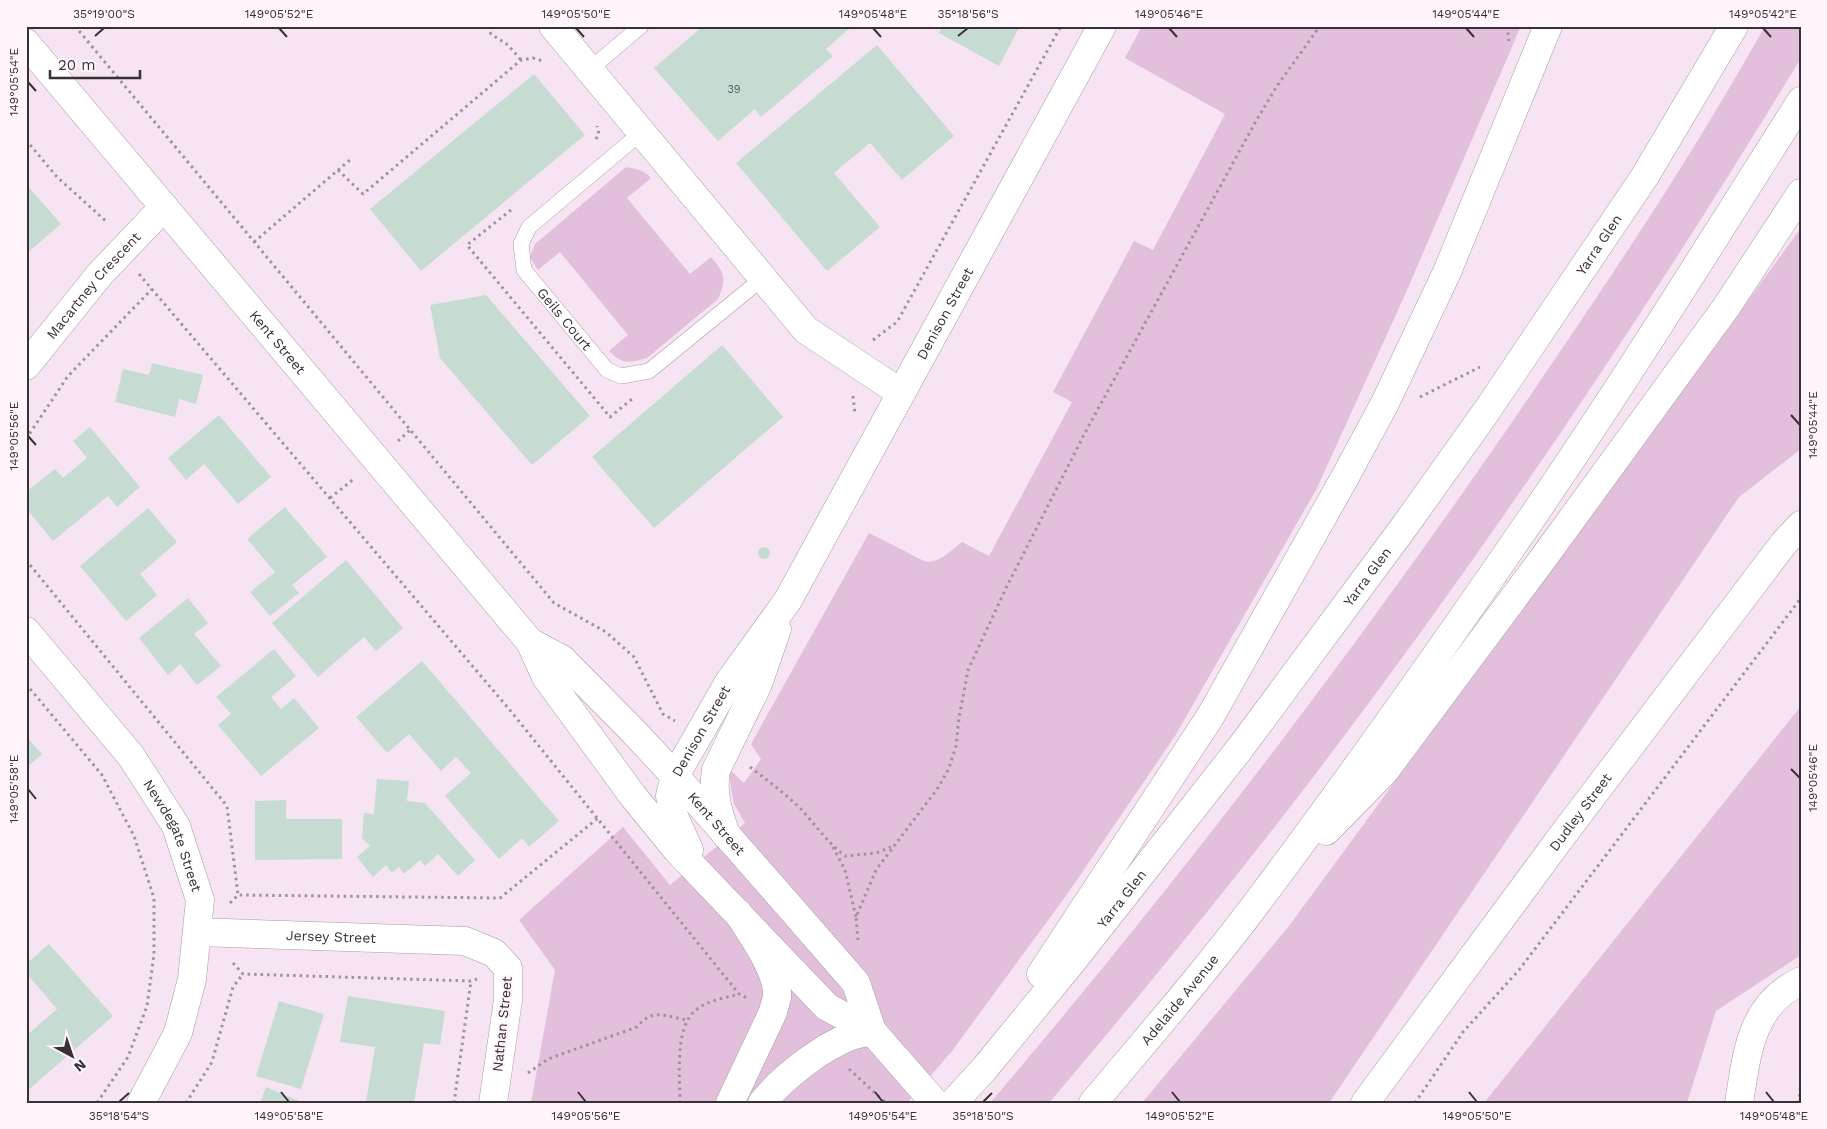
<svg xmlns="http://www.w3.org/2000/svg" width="1827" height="1129" viewBox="0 0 1827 1129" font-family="'Work Sans',sans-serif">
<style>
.green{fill:#e2bfdb}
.building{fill:#c6dcd3}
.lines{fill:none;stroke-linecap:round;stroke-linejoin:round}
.service-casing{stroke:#aa9aa7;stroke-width:16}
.minor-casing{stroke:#aa9aa7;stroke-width:29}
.tertiary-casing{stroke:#aa9aa7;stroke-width:29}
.secondary-casing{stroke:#aa9aa7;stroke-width:29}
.motorway-casing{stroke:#aa9aa7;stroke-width:29}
.path{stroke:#9e929c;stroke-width:3;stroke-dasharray:2.5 4;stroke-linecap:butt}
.service{stroke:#fff;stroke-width:15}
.minor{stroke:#fff;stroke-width:28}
.tertiary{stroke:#fff;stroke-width:28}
.secondary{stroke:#fff;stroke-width:28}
.motorway{stroke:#fff;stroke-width:28}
.ticks{fill:none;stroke:#373136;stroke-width:2}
.labels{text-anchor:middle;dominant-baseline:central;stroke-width:4;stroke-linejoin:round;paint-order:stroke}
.number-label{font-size:11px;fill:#5b5c5d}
.street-label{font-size:14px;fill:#373136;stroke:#fff4fc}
.neatline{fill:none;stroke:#373136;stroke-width:2}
.ticks-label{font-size:12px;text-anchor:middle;fill:#373136}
</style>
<rect width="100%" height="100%" fill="#f6e4f2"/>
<g class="green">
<path d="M1142 26H1521L1404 297 1316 490 1175 736 1068 893 952 1051 907 1103H531L555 970 519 920 623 827 670 885 745 823 734 804 730 782V770L744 783 761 759 751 744 869 533 924 561C939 565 951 550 962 542L989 556 1072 402 1053 392 1134 241 1153 250 1225 114 1125 58Z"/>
<path d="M1765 26H1801V58C1645 315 1477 564 1294 802 1215 904 1133 1004 1049 1103H990C1175 886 1348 660 1510 425 1599 295 1688 164 1765 26Z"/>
<path d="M626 167C637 169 644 170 651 178L627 198 690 274 711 257C725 274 727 278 718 299L647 358C629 363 623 365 609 351L628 335 560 252 538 270 530 257 535 244Z"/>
<path d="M1801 228V449L1739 497 1329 1103H1142L1289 926Z"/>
<path d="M1801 706V955L1716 1011 1687 1103H1484Z"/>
</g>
<g class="building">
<path d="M703 26H852L826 49 833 56 761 117 755 109 718 141 654 68Z"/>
<path d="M943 26H1020L999 66 939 33Z"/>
<path d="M877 45 954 136 902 180 870 143 834 173 880 227 827 271 736 163Z"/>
<path d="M534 74 585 135 421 271 370 209Z"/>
<path d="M26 184 61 224 26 254Z"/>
<path d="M486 295 590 416 532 465 440 358 430 305Z"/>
<path d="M722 345 783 417 654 528 592 457Z"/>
<path d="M152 363 203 375 196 404 179 399 175 417 115 402 123 369 149 375Z"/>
<path d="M219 415 271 477 238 504 204 464 186 480 168 458Z"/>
<path d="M90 427 140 487 117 507 108 496 53 541 26 508V492L55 469 63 478 87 458 73 441Z"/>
<path d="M285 507 327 557 292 585 299 593 270 616 250 592 275 572 247 539Z"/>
<path d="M148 508 177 542 140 574 157 595 126 621 80 566Z"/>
<circle cx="764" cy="553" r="6"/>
<path d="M346 560 403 628 376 651 364 637 318 677 272 623Z"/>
<path d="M188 598 208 623 194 634 221 666 197 685 180 664 168 675 139 638Z"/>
<path d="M274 649 296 676 271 697 281 709 294 698 319 728 261 776 218 725 231 714 216 697Z"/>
<path d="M422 661 559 821 529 847 522 838 499 859 445 796 471 773 456 757 441 771 409 734 387 753 356 717Z"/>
<path d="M26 736 42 754 26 768Z"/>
<path d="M377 779 409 781 407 801 425 803 475 860 458 876 438 854 425 866 420 860 404 874 399 867 392 873 386 865 373 877 357 857 370 846 362 838 364 813 374 814Z"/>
<path d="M286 800V819H342V859L255 860V801Z"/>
<path d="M49 944 113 1016 26 1092V1036L57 1009 26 973V964Z"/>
<path d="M348 996 445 1011 440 1045 424 1043 414 1103 366 1102 375 1047 340 1042Z"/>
<path d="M279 1001 324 1014 301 1089 256 1076Z"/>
<path d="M266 1087 304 1103H260Z"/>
</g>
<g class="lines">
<defs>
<g id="service">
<path d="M589 70 641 26"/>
<path id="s1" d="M642 132 529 227 521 244 524 270 607 370 621 376 649 371 763 278"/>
</g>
<g id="minor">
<path d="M553 26 806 330 901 393"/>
<path id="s2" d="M26 366 100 274 164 207"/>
<path id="s3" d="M26 631 131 756 176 826 200 900 192 979 178 1033 141 1103"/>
<path id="s4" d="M197 932 465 941 494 953 508 968V1000L493 1103"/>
<path d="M1739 1103C1747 1054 1750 1005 1801 981"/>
</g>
<g id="tertiary">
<path id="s5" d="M675 776 729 682 788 600 1102 26"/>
<path d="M726 835C718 811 712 795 716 770L758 684 777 629"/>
</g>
<g id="secondary">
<path id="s6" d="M26 43 530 642 546 677 633 796 677 850 827 1007 872 1031 935 1103"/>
<path id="s7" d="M530 642 562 659 632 730 675 776 789 906 856 983 872 1031"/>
<path d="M675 776 670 796 673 814 689 850"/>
<path id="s8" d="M1365 1103 1562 836 1784 543 1801 525"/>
</g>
<g id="motorway">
<path d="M1326 831 1384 772 1542 560 1727 306 1801 193"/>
<path d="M1041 974 1210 717 1344 479 1385 403 1447 272 1548 26"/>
<path d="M730 1103 773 1012C774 1007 776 1001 777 997 779 971 751 934 738 913"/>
<path d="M762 1103C781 1079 820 1048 849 1037 856 1034 864 1033 872 1031"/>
<path id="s9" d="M953 1103 985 1068 1075 958 1241 747 1404 527 1486 412 1645 176 1734 26"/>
<path id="s10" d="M1093 1103C1151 1034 1211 965 1265 892 1357 769 1446 643 1533 516 1626 380 1713 240 1801 101"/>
</g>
</defs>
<use href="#service" class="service-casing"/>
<use href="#minor" class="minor-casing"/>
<use href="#tertiary" class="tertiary-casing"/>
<use href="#secondary" class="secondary-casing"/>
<use href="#motorway" class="motorway-casing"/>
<g class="path">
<path d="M75 26 554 603 606 632 634 657 663 714 675 721"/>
<path d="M488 26 491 34 508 45 521 60"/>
<path d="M1507 26 1509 41"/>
<path d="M596 139 599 134 597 126"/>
<path d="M26 140 57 177 108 223"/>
<path d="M338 170 363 194 521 60 533 58 543 61"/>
<path d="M511 210 467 245 610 417 632 399"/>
<path d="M254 242 351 159"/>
<path d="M139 274 509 709 739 994 747 998"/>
<path d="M873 340 897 322 1061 26"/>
<path d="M853 396 855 414"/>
<path d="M1420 397 1480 367"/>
<path d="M26 439 68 376 152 289"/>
<path d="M398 441 410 430"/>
<path d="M330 498 355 478"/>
<path d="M26 560 227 806 238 895"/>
<path d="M26 684 102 775 134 836 154 898V954L147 1006 128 1057 97 1103"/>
<path d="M750 767C768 781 786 794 802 810 816 826 828 843 845 856L876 853 891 847"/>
<path d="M833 847 845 870 856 917"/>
<path d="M230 903 238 895 500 898 598 818"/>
<path d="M858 940 856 917 876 870 938 788 949 768 956 746 959 718 968 670 1006 588 1087 429 1256 121 1277 86 1320 26"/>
<path d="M233 963 243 974 471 981 477 979"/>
<path d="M849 1069 886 1103"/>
<path d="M528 1073 548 1059 637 1027C652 1008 665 1016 687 1020"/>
<path d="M186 1103 212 1062 233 987 243 974"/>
<path d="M454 1103 471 981"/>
<path d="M680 1103C680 1078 674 1027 696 1010 708 1000 725 998 739 994"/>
<path d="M1415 1103 1463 1032 1519 970 1801 598"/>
<path d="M1799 1103 1801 1080"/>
</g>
<use href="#service" class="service"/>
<use href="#minor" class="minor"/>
<use href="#tertiary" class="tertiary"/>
<use href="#secondary" class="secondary"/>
<use href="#motorway" class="motorway"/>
</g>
<path class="ticks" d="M279 28 287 37M576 28 584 37M873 28 881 37M1169 28 1177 37M1466 28 1474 37M1763 28 1771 37M95 36 104 28M958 36 968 28M28 82 36 91M1791 415 1800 425M28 436 36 445M1791 769 1800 778M28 789 36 799M281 1092 289 1102M578 1092 586 1102M875 1092 883 1102M1172 1092 1180 1102M1469 1092 1477 1102M1766 1092 1774 1102M119 1102 129 1093M983 1102 992 1093"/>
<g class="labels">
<g class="number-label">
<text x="734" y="89">39</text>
</g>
<g class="street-label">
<text stroke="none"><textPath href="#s9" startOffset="1075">Yarra Glen</textPath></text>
<text stroke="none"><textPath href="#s2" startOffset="105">Macartney Crescent</textPath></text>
<text stroke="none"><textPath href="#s5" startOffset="536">Denison Street</textPath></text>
<text stroke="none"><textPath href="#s1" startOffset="256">Geils Court</textPath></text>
<text stroke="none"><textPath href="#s6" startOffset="391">Kent Street</textPath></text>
<text stroke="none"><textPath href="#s9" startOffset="670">Yarra Glen</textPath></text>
<text stroke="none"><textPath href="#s5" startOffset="52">Denison Street</textPath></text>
<text stroke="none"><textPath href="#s8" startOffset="362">Dudley Street</textPath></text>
<text stroke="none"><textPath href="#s7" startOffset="262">Kent Street</textPath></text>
<text stroke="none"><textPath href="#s3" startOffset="254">Newdegate Street</textPath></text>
<text stroke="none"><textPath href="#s9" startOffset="265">Yarra Glen</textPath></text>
<text stroke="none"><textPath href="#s4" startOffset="134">Jersey Street</textPath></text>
<text stroke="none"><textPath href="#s10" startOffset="135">Adelaide Avenue</textPath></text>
<text transform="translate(502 1024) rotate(-84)">Nathan Street</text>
</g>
</g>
<rect width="1827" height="1129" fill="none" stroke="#fff4fc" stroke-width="55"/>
<g transform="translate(72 1056) rotate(140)" stroke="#fff4fc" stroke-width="4" paint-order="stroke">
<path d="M0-4L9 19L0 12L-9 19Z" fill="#373136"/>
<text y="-8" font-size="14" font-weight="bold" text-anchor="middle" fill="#373136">N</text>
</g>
<path d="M50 70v8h90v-8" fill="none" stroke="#373136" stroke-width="2.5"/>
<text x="58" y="70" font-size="15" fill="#373136" stroke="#fff4fc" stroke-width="4" paint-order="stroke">20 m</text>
<rect x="28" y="28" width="1772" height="1074" class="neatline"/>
<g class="ticks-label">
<text x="104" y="18">35°19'00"S</text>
<text x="279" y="18">149°05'52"E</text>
<text x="576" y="18">149°05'50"E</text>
<text x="873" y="18">149°05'48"E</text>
<text x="968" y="18">35°18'56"S</text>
<text x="1169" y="18">149°05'46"E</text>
<text x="1466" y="18">149°05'44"E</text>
<text x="1763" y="18">149°05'42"E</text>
<text transform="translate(14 82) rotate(-90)" y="4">149°05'54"E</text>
<text transform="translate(1813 425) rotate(-90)" y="4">149°05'44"E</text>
<text transform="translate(14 436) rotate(-90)" y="4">149°05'56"E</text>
<text transform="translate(1813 778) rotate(-90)" y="4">149°05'46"E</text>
<text transform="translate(14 789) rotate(-90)" y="4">149°05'58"E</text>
<text x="119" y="1120">35°18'54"S</text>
<text x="289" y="1120">149°05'58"E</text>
<text x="586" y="1120">149°05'56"E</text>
<text x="883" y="1120">149°05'54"E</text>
<text x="983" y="1120">35°18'50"S</text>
<text x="1180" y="1120">149°05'52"E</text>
<text x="1477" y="1120">149°05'50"E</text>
<text x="1774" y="1120">149°05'48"E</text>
</g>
</svg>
